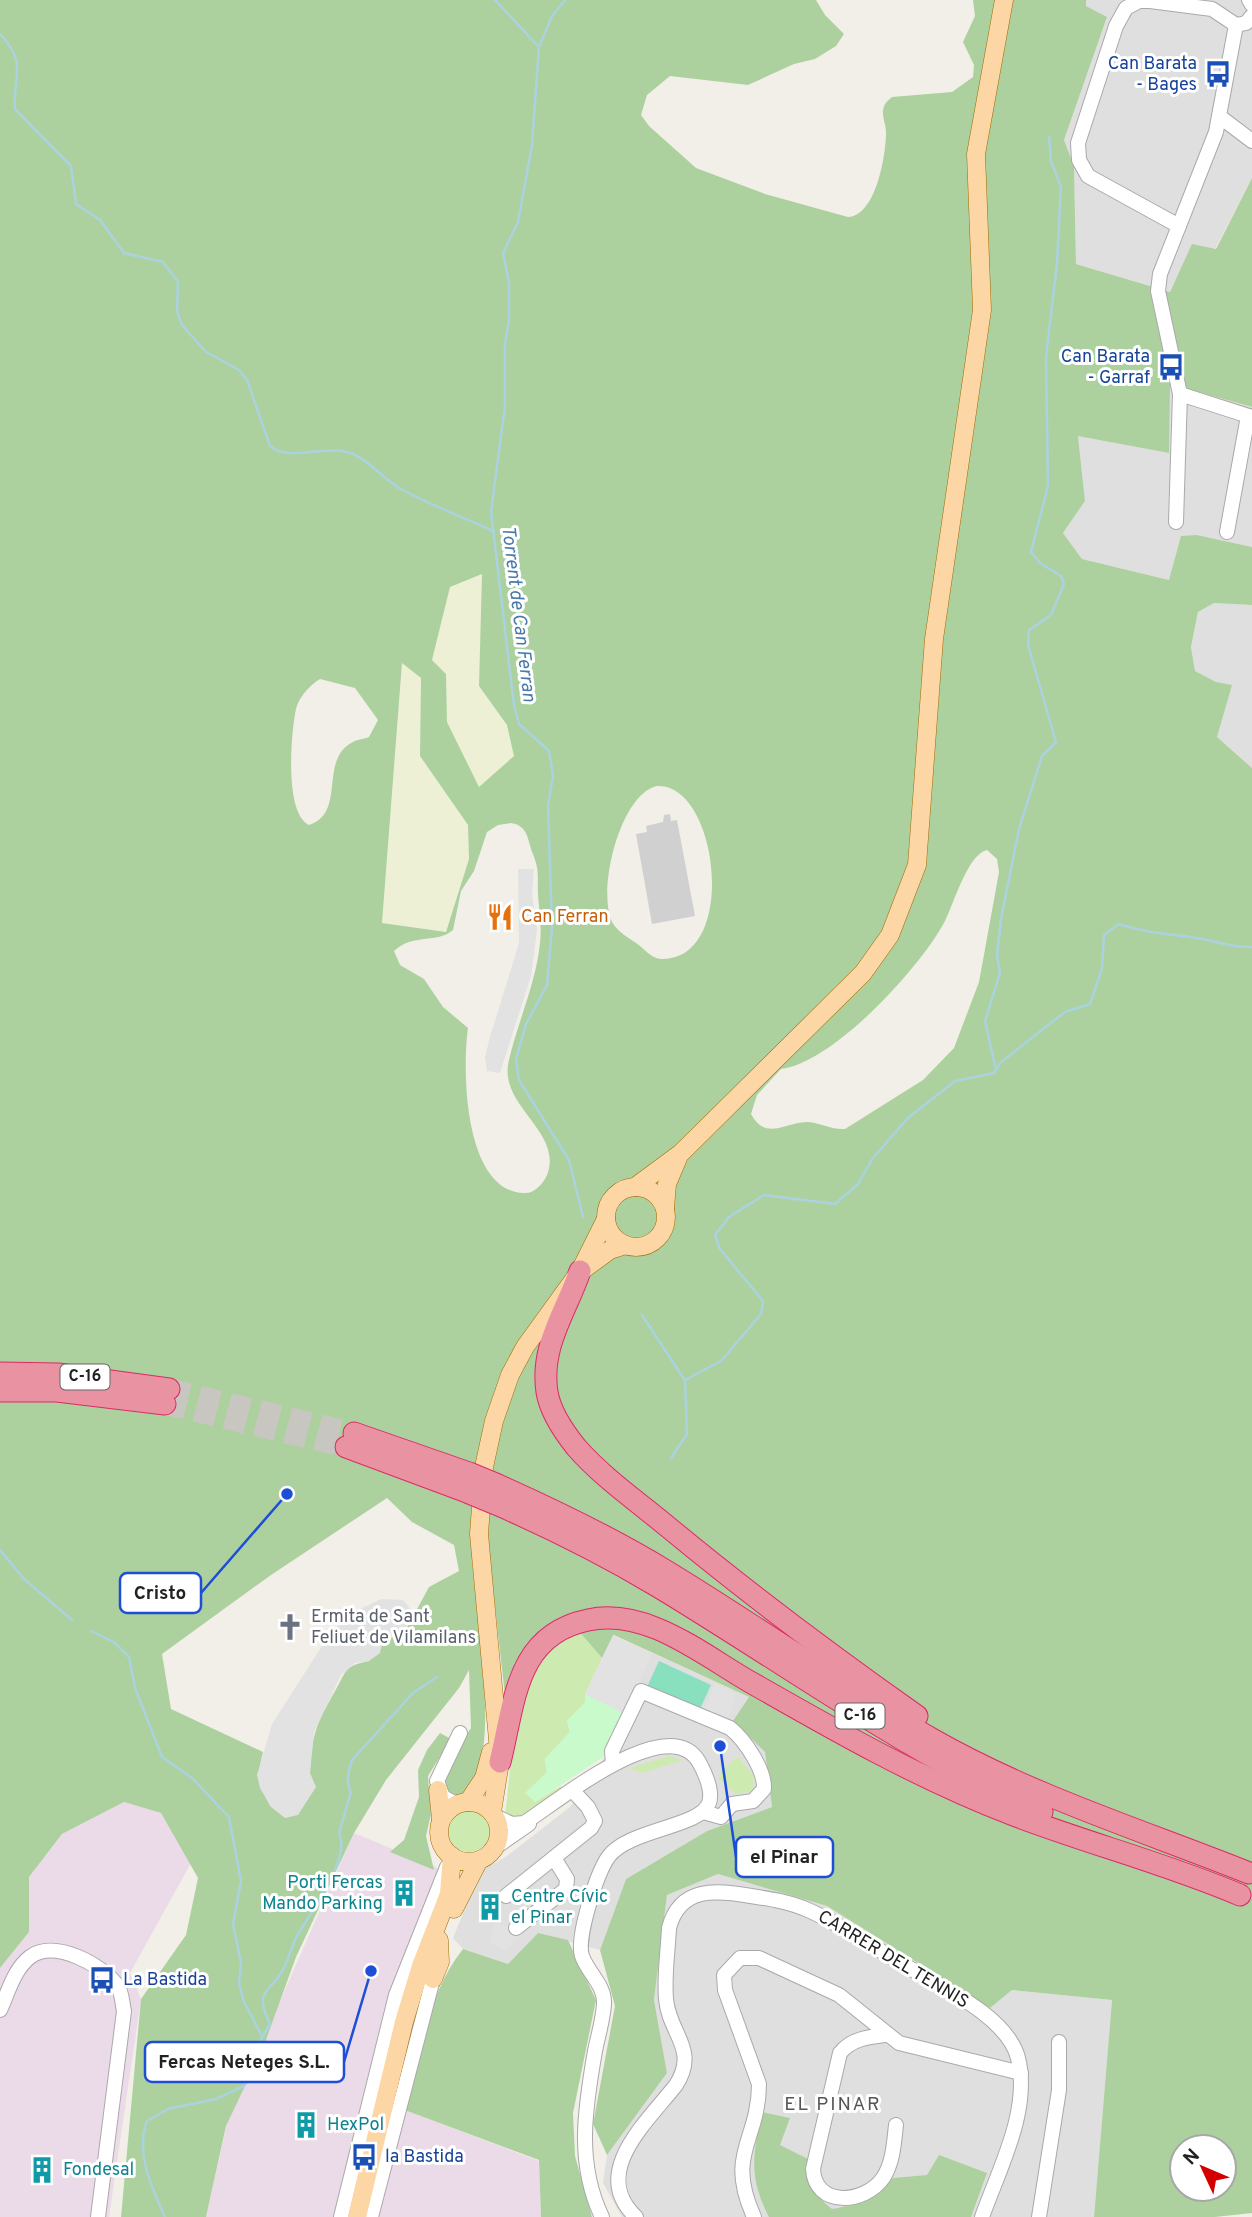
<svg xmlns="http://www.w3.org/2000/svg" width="1252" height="2217" viewBox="0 0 1252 2217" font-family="Overpass,sans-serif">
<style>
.residential{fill:#e0dfdf}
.industrial{fill:#ebdbe8}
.religious{fill:#d0d0d0}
.farmland{fill:#eef0d5}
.grass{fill:#cdebb0}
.forest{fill:#add19e;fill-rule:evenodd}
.park{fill:#c8facc}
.pitch{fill:#88e0be}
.parking{fill:#e2e2e2}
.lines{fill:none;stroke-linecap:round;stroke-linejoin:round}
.stream{stroke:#aad3df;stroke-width:2.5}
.highway-tunnel{stroke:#c8c6c1;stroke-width:21;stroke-dasharray:21 10;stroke-linecap:butt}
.minor-casing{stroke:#a9a9a9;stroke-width:16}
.major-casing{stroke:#a06b00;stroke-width:19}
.highway-casing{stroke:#dc2a67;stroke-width:23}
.minor{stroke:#fff;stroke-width:14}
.major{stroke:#fcd6a4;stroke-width:18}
.highway{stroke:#e892a2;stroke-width:21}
.highway-bridge-casing{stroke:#dc2a67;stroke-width:23;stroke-linecap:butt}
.highway-bridge{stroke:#e892a2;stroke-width:21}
.labels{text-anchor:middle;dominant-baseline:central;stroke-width:6;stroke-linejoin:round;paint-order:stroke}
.shield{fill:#fff;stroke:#646464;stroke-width:2}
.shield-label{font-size:16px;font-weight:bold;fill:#222}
.transit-label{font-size:18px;fill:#164399;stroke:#fff;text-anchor:end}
.food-label{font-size:18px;fill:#c56008;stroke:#fff;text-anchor:start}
.worship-label{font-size:18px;fill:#5b616d;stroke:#fff;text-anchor:start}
.culture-label{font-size:18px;fill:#0d838f;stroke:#fff;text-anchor:start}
.street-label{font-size:18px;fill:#222;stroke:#fff}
.water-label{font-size:19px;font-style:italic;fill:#4a7aab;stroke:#fff}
.neighbourhood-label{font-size:19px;letter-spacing:2px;fill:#555;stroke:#fff}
.leader{fill:none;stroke:#1d4ed8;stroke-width:2.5}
.callout-dot{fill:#1d4ed8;stroke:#fff;stroke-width:2.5}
.callout{fill:#fff;stroke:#1d4ed8;stroke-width:2.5}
.callout-label{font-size:19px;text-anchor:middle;font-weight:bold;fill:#222}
</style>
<rect width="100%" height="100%" fill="#f2efe9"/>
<g class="residential">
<path d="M1086 0H1252V178L1215 249 1192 245 1170 292 1076 264 1074 166 1064 140 1107 17 1086 6Z"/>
<path d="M1169 384 1252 407V547L1197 535 1169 580 1082 559 1063 533 1085 501 1078 436Z"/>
<path d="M1214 603 1252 605V768L1217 737 1216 682 1195 671 1191 647 1198 612Z"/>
<path d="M613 1635 749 1697 734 1721 765 1752 772 1807 707 1831 626 1879 600 1950 538 1933 508 1964 463 1949 453 1938 480 1872 507 1856 570 1807 606 1755 585 1694Z"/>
<path d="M718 1874 827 1906 990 2008 1012 1990 1112 2000 1094 2217H622L603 2183 607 2155 667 2073 654 2000 667 1895Z"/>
</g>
<g class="industrial">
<path d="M124 1802 161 1813 191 1863 130 1973 141 1999 109 2217H0V1968L29 1932V1877L62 1834Z"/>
<path d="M354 1833 434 1866 442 1872 371 2097 539 2161 541 2217H206L228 2119Z"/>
</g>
<path class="religious" d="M670 814 671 821 677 820 695 916 652 924 636 834 647 832 646 826 663 822 664 815Z"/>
<g class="farmland">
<path d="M483 573 479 686 507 725 515 756 478 788 447 722 446 674 432 660 450 587Z"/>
<path d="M402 663 421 677 420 756 468 825 469 859 446 932 382 924Z"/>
</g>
<g class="grass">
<path d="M577 1629 602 1658 585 1694 586 1702 567 1721 570 1732 545 1759 547 1772 535 1802 561 1786 564 1790 521 1821 505 1816 517 1703 548 1647Z"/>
<path d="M669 1756 683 1760 642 1773 629 1768Z"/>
<path d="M738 1757 753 1775 754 1791 736 1794 719 1779 721 1771Z"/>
<circle cx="469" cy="1831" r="21"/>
</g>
<g class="forest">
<path d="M0 0H816L825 15 844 34 836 46 815 59 794 64 748 85 670 76 647 95 641 115 649 126 696 168 765 194 848 217C876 216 886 155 886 132 886 125 882 117 883 110 884 104 887 101 892 97L952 92 973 77 974 65 963 42 975 16 973 0H1086V6L1107 17 1064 140 1074 166 1076 264 1170 292 1192 244 1216 249 1252 178V407L1170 384 1169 453 1078 436 1085 501 1063 533 1082 559 1169 580 1181 536 1197 535 1252 547V605L1214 603 1198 612 1191 647 1195 671 1216 682 1232 685 1217 737 1252 768V2213L1215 2217H1094L1112 2000 1012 1990 990 2008 827 1906 718 1874 667 1895 654 2000 667 2073 607 2155 593 2124 615 2006 600 1950 626 1879 707 1831 772 1807 765 1752 733 1721 749 1697 614 1635 602 1658 577 1629 642 1618 561 1625 506 1705 490 1561 472 1553C471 1588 515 1803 448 1796L442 1780 447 1765 471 1728 469 1670 459 1688 386 1780 354 1833 296 1957 263 2048 226 2126 206 2217H121L141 1999 186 1935 198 1878 161 1813 124 1802 62 1834 29 1877V1932L0 1968ZM482 574 479 686 507 725 514 756 479 787 447 722 446 674 432 660 450 587ZM402 663 421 678 420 756 468 825 469 859 446 932 382 923ZM320 679 355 688 378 720 369 737C364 739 358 739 353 742 318 759 347 813 309 825 284 813 291 732 296 709 299 697 310 685 320 679ZM657 786C719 783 739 960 662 959 653 959 647 952 640 946 630 938 618 933 612 922 597 890 620 794 657 786ZM511 823C529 826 527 840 533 854 540 872 537 876 538 895 539 910 542 927 540 943 536 983 518 1021 509 1060 497 1106 564 1131 547 1175 543 1184 534 1194 524 1193 464 1191 462 1070 468 1028L443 1007 424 979 400 965 394 951C413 933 437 944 453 930L461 891 474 871 487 832 498 825ZM987 850 997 859 999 872 979 982 954 1048 923 1080 845 1129C831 1130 819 1122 806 1122 784 1123 766 1141 751 1114L757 1095 781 1069C833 1063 921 967 945 921 954 903 968 854 987 850ZM387 1498 412 1522 454 1545 459 1571 429 1587 408 1626 382 1644 369 1661C343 1666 347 1671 335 1691 316 1725 312 1733 310 1773L271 1807C259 1786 257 1775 263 1752L171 1709 162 1654 271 1575ZM1182 2147H1224V2189H1182Z"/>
<path d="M440 1733 451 1739 428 1776 431 1814 426 1836 434 1870 390 1852 404 1840 419 1797 418 1770 427 1750Z"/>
<path d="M538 1933 568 1940 596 2000 573 2113 575 2156 592 2217H541L539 2160 402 2109C418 2057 428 1993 463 1949L508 1964Z"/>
<path d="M762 2112 790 2118 780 2145 808 2159C806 2184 813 2193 832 2209 858 2205 874 2198 893 2178L927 2175 939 2155 987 2173 971 2217H769C748 2176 753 2155 762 2112Z"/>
</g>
<path class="park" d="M585 1694 626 1714 606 1755 535 1802 525 1793 547 1772 545 1759 570 1732 567 1721 585 1702Z"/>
<path class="pitch" d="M659 1661 711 1685 699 1711 647 1687Z"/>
<g class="parking">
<path d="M518 869H534L532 893 537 930 531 976 500 1073 487 1071 485 1057 490 1037 519 943Z"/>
<path d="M381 1599 403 1600 415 1615 406 1627 382 1644 380 1653 369 1661 355 1663 341 1675 314 1732 310 1773 316 1787 298 1815 285 1818 271 1807 260 1788 257 1775 272 1724 322 1646 346 1616Z"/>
<path d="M613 1635 652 1653 626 1714 585 1694Z"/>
<path d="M715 1683 737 1694 726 1723 702 1714Z"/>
<path d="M495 1922 522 1931 506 1951 489 1941Z"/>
</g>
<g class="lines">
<g class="stream">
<path d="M495 0 539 47 532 145 518 222 503 253 509 282V320L505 344V406L491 512 514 705 519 724 549 751 553 776 548 805 552 927 547 985 526 1024 516 1059 519 1080 569 1160 583 1217"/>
<path d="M0 34C29 65 12 76 15 109L71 166 76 204 100 220 124 253 163 262 178 282 177 311 182 325 206 352 239 370 247 380 270 446C288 463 329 443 353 454 371 462 384 480 401 489 430 505 463 517 493 531"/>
<path d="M539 47 552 16 565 0"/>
<path d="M996 1070 985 1021 1000 973 997 955 1001 919 1019 829 1042 756 1056 742 1028 645 1029 630 1051 615 1064 584 1061 576 1040 563 1031 552 1048 486 1046 357 1057 263 1061 187 1051 161 1049 137"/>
<path d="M642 1315 684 1379"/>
<path d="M671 1458 687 1434 685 1380 721 1361 761 1314 763 1301 720 1249 715 1235 729 1217 764 1195 835 1204 858 1184 873 1158 908 1118 955 1081 994 1073 1001 1062 1065 1012 1090 1004 1102 969 1104 935 1119 924C1145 933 1170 934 1197 938 1216 941 1232 948 1252 947"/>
<path d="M0 1550 24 1579 72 1620"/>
<path d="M91 1631 115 1643 129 1657 135 1688 162 1757 192 1778 229 1817 241 1881 233 1924 241 1963 239 1984 244 2002 262 2036"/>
<path d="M165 2217C152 2189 135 2152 147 2121L168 2109 216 2099 244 2086 252 2074 257 2046 270 2024C267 2016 261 2006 263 1998 266 1988 274 1984 279 1976 288 1964 290 1949 297 1936 310 1913 352 1858 339 1833L351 1792C346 1783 348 1770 352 1760L413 1693 437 1677"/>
</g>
<g class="highway-tunnel">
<path d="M169 1389 354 1433"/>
<path d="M165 1404 346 1447"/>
</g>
<defs>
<g id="minor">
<path d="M1249 0 1252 5"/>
<path d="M1219 116 1252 141"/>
<path d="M1179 226 1088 176 1079 160 1078 143 1116 26 1126 8 1139 1H1150L1212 9 1236 25 1246 23 1252 16"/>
<path d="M1180 394 1252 417"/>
<path d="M1176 522 1180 394 1158 291 1160 274 1216 132 1236 25"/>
<path d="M1227 532 1248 416"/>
<path d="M613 1764 612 1751 641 1691 730 1728C745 1740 765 1770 764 1789L753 1801 732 1804"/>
<path d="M456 1804 443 1797 437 1781 460 1733"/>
<path d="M703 1812 721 1817 732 1804"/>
<path d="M495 1816 512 1824 524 1823C555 1804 668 1709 699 1762 705 1773 713 1791 709 1803 701 1827 630 1829 609 1856 597 1872 576 1938 582 1956 588 1973 605 1985 604 2004 603 2020 598 2036 595 2051 585 2108 576 2163 602 2217"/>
<path d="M493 1849 529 1824"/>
<path d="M506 1896 591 1828 595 1821 588 1807 572 1790"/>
<path d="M516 1928 566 1889 567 1879 554 1858"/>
<path d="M0 2010C8 1993 14 1969 30 1957 54 1939 101 1964 117 1985 122 1991 122 2002 124 2011L98 2217"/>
<path d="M885 2035C868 2037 851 2039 840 2053L813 2169C815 2208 865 2204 883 2178 893 2163 894 2143 896 2125"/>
<path d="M341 2217 396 1995 447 1867"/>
<path d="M371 2217 433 1979"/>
<path d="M636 2217C589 2173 647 2122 676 2085 699 2049 669 2034 666 1999 664 1975 668 1951 669 1928 680 1886 716 1890 751 1896 771 1899 790 1902 808 1910 840 1924 870 1945 901 1963 937 1985 1007 2015 1018 2058 1031 2110 999 2169 982 2217"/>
<path d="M754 2217C725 2153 759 2141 759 2084L725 1990 724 1975 740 1958H759L839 1995 899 2043 1021 2073"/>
<path d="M1039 2217 1059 2090V2042"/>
</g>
<g id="major">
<path d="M635 1187 681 1153 863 973 890 935 917 865 934 639 982 310 976 154 1004 0"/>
<circle cx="636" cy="1217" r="30"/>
<path d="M665 1208 667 1184 678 1158"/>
<path d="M584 1269 610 1250 626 1245"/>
<path d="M438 1790 441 1819"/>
<path d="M468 1802 484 1778 491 1752"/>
<circle cx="469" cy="1832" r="30"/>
<path d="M492 1812 500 1762 479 1534 484 1467 494 1421 510 1375 525 1347 580 1271 606 1219"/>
<path d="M454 1909 479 1860"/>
<path d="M433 1979 440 1962 439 1940"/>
<path d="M357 2217 404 2022 421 1966 449 1894 452 1856"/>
</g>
<g id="highway">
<path d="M580 1271C566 1312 540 1346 547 1392 550 1411 564 1432 576 1447 602 1477 638 1502 668 1527 749 1594 832 1656 917 1716"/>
<path d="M0 1373 58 1374 169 1389"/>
<path d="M0 1391H57L165 1404"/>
<path d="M354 1433 469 1473"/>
<path d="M346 1447 467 1492"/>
<path d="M498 1485C554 1510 610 1537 663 1569 754 1624 840 1686 932 1739 1032 1796 1144 1831 1249 1873"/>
<path d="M496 1504C551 1528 605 1555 657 1586 785 1663 904 1751 1042 1812"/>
<path d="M500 1762C515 1703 515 1635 588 1620 647 1607 704 1656 752 1683 836 1731 920 1779 1011 1814 1086 1843 1165 1863 1240 1895"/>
</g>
</defs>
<use href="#minor" class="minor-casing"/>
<use href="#major" class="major-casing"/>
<use href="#highway" class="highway-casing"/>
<use href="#minor" class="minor"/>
<use href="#major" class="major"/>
<use href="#highway" class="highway"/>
<defs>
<g id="highway-bridge">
<path d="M469 1473 498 1485"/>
<path d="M467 1492 496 1504"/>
</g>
</defs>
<use href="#highway-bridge" class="highway-bridge-casing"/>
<use href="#highway-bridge" class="highway-bridge"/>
</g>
<defs>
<symbol id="bus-bare" viewBox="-9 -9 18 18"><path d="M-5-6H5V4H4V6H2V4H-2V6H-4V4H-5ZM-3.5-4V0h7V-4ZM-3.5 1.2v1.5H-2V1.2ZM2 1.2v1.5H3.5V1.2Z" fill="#1a4fb4" stroke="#fff" stroke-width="2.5" paint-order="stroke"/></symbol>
<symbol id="restaurant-bare" viewBox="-9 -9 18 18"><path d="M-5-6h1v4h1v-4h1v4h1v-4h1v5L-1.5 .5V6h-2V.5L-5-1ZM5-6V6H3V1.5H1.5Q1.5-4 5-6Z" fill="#e8710a" stroke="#fff" stroke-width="2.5" paint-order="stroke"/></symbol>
<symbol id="church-bare" viewBox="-9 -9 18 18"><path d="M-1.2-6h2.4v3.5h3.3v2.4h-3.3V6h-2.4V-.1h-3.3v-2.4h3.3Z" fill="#6b7280" stroke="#fff" stroke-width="2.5" paint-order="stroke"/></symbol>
<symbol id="building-bare" viewBox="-9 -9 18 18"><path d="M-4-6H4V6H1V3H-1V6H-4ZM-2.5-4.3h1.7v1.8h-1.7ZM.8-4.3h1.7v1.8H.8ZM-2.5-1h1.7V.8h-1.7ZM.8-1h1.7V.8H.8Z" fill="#0f9aa8" stroke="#fff" stroke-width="2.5" paint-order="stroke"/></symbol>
</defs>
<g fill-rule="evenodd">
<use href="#bus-bare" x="1199" y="55" width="38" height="38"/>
<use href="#bus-bare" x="1152" y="348" width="38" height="38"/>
<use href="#restaurant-bare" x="481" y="898" width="38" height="38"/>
<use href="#church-bare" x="271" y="1608" width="38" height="38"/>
<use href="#building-bare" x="385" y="1874" width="38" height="38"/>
<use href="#building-bare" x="471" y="1888" width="38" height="38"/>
<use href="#bus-bare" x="83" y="1961" width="38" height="38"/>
<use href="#building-bare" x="287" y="2106" width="38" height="38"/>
<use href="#bus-bare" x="345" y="2138" width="38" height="38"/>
<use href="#building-bare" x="23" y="2151" width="38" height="38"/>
</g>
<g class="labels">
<g class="shield">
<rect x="60.5" y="1364.5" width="49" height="25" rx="5"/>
<rect x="835.5" y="1703.5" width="49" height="25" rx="5"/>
</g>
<g class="shield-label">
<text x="85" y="1377">C-16</text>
<text x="860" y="1716">C-16</text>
</g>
<g class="transit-label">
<text x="1197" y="64">Can Barata<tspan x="1197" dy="21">- Bages</tspan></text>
<text x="1150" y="357">Can Barata<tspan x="1150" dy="21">- Garraf</tspan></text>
<text x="123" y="1980" text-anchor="start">La Bastida</text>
<text x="385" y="2157" text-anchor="start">la Bastida</text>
</g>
<g class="food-label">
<text x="521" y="917">Can Ferran</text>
</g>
<g class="worship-label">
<text x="311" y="1617">Ermita de Sant<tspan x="311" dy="21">Feliuet de Vilamilans</tspan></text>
</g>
<g class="culture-label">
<text x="383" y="1883" text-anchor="end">Porti Fercas<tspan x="383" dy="21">Mando Parking</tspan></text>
<text x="511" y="1897">Centre Cívic<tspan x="511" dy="21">el Pinar</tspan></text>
<text x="327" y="2125">HexPol</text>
<text x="63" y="2170">Fondesal</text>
</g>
<g class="street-label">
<text transform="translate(893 1960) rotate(31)">CARRER DEL TENNIS</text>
</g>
<g class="water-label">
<text transform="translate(518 614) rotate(83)">Torrent de Can Ferran</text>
</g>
<g class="neighbourhood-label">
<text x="833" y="2105">EL PINAR</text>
</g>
</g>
<path class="leader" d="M287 1494L201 1593M720 1746L736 1857M371 1971L344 2062"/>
<g class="callout-dot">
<circle cx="287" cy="1494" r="7"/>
<circle cx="720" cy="1746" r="7"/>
<circle cx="371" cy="1971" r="7"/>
</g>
<g class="callout">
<rect x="120" y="1573" width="81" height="40" rx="7"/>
<rect x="736" y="1837" width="97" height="40" rx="7"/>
<rect x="145" y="2042" width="199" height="40" rx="7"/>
</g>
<g class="callout-label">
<text x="160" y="1599">Cristo</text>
<text x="784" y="1863">el Pinar</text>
<text x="244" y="2068">Fercas Neteges S.L.</text>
</g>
<g transform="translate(1203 2168) rotate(314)"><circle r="33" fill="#ffffff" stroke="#a7a7a7" stroke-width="2"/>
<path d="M0-5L12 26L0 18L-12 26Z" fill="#d40000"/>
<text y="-10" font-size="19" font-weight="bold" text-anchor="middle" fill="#222222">N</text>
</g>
</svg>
